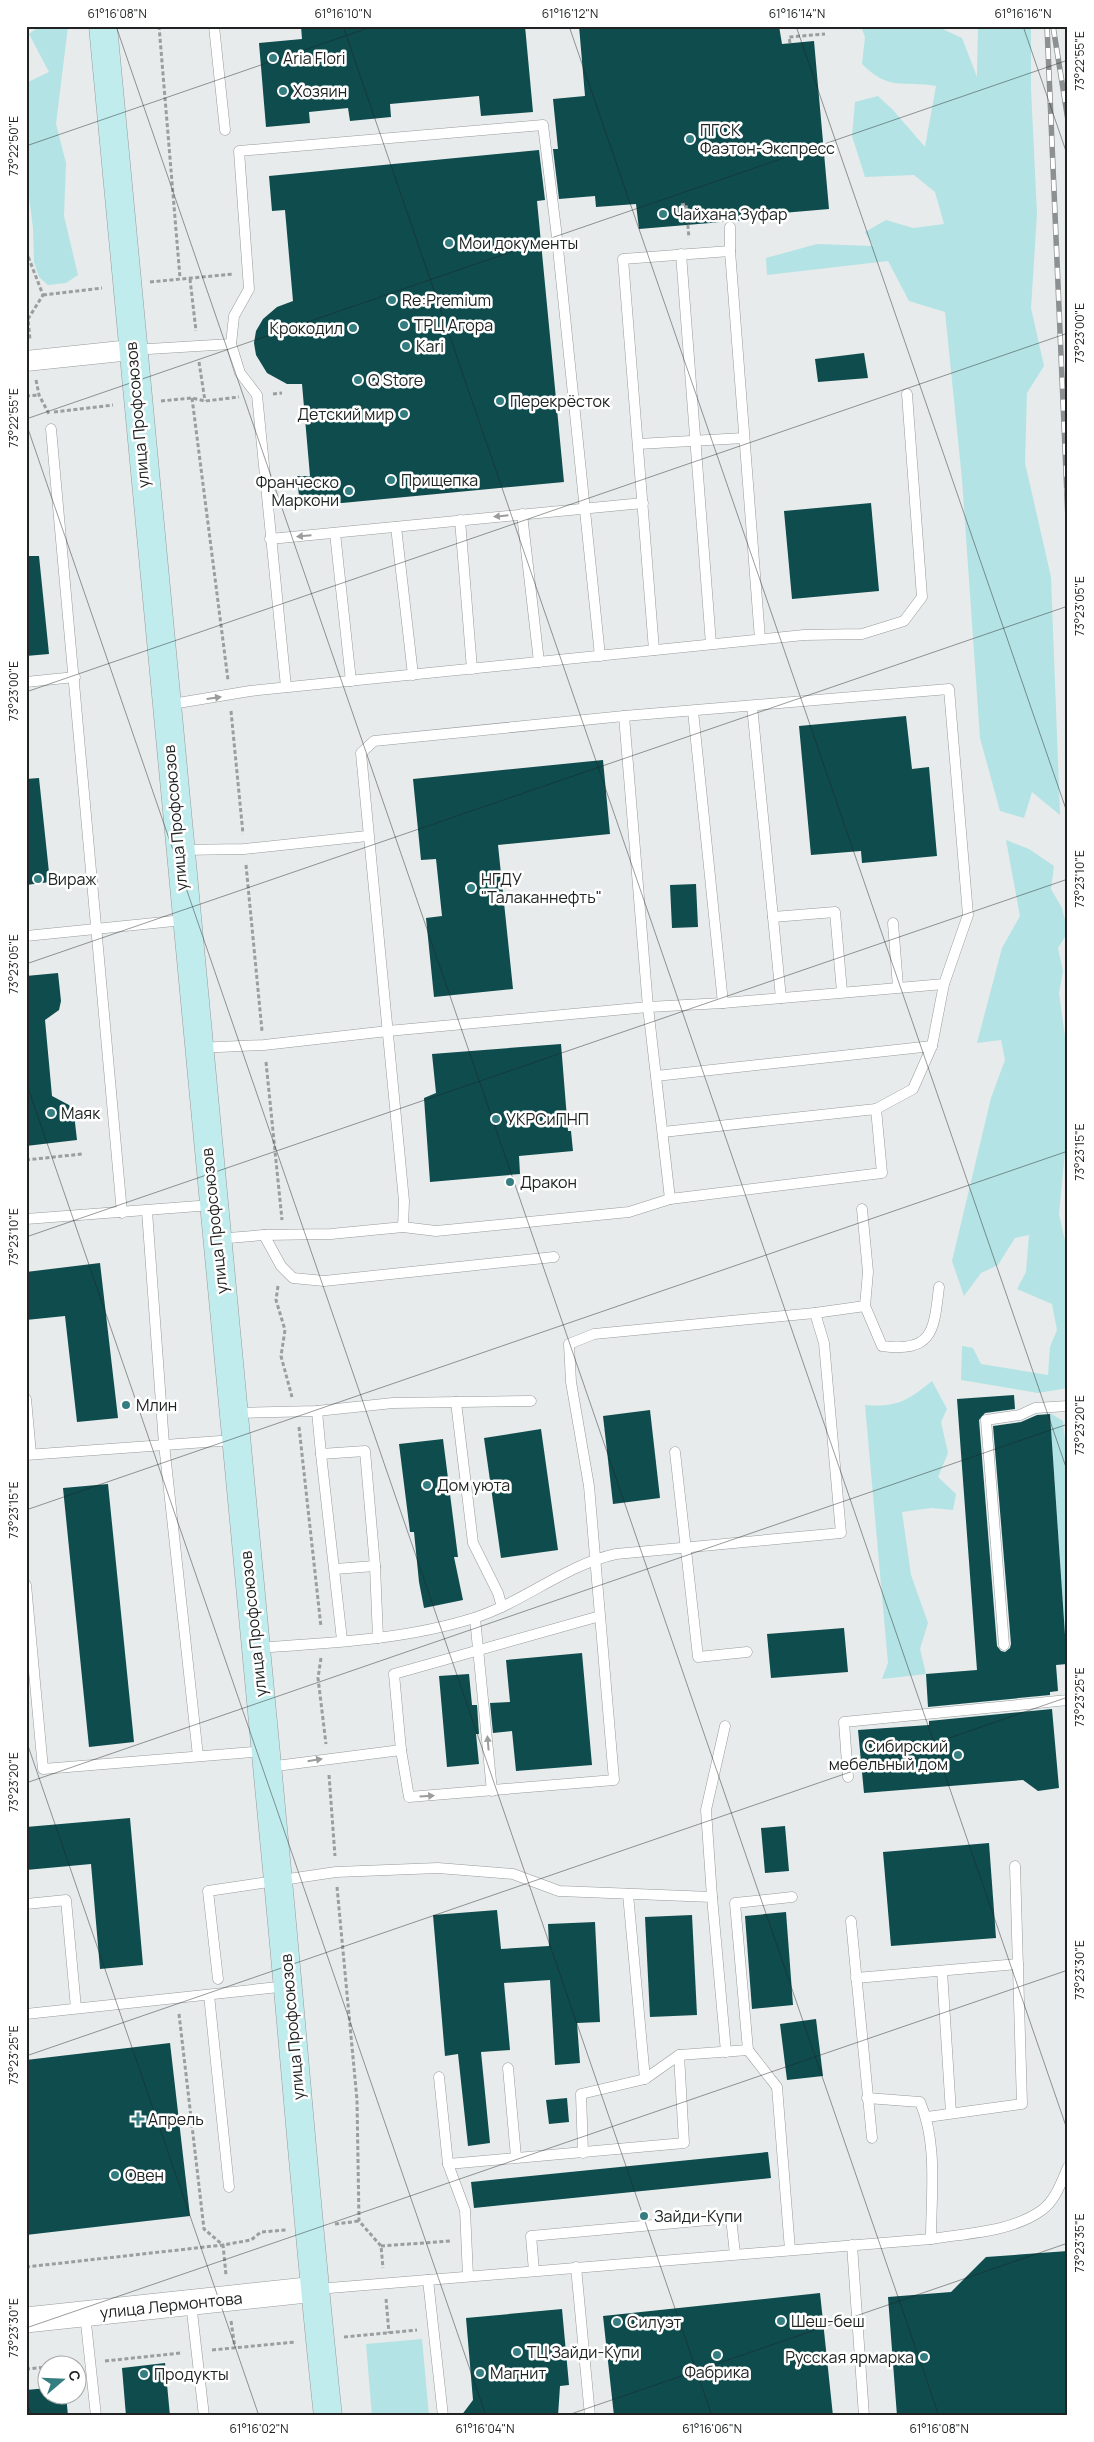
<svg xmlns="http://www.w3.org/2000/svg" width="1094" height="2442" viewBox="0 0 1094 2442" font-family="Manrope,sans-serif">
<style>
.green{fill:#b3e3e4}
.building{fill:#0e4c4e}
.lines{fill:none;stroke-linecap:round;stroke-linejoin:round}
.service-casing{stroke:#979b9b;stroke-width:11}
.minor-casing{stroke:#979b9b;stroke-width:21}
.tertiary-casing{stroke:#979b9b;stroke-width:26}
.secondary-casing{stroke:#979b9b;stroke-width:29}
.path{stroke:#9b9e9e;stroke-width:3;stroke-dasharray:4 2.5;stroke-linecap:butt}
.service{stroke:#fff;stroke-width:10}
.minor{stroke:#fff;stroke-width:20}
.tertiary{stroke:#fff;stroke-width:25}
.secondary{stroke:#c1eced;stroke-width:28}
.rail-casing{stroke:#8d9090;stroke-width:5.5}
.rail{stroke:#fff;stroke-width:4;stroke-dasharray:11;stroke-linecap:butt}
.oneway{fill:#9b9c9c}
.ticks{fill:none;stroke:#212323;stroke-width:1;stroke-opacity:0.45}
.poi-dot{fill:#347d80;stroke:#fff;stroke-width:2}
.labels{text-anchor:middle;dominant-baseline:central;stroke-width:5;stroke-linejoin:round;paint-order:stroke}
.poi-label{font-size:16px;fill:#212323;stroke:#fff;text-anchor:start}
.street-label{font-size:16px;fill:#212323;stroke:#fff}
.neatline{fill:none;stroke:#212323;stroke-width:2}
.ticks-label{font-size:12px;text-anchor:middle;fill:#212323}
</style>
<rect width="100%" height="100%" fill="#e7ebeb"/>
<g class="green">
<path d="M40 26H68L56 124 66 163 64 216 78 275 66 283 48 285 39 277 34 262 33 228 26 173V83L49 72 29 34Z"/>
<path d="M861 26H936L962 38 977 77 978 26H1031V89L1037 214 1031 308 1044 366 1027 393 1025 463 1051 577 1060 815 1032 792 1024 818 1000 811 980 738 962 479 945 312 909 301 888 261 767 275 766 258 817 244 873 246 865 232 886 220 913 228 944 224 935 192 914 175 865 177 852 136 855 102 878 96 893 110 925 147 936 86C903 80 890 92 862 64L865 37Z"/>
<path d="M1006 840 1029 849 1054 866 1051 889 1062 908 1068 932 1058 948 1063 971 1059 993 1067 1051V1131L1059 1214 1068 1254V1388L1038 1393 961 1380 962 1346 973 1348 981 1364 1048 1375 1050 1347 1057 1330 1052 1304 1017 1289 1026 1272 1029 1235 1015 1238 998 1265 981 1273 964 1296 952 1261 991 1098 1005 1060 1001 1040 977 1043 1002 948 1020 916Z"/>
<path d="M932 1381 947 1409 941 1422 948 1453 938 1477 956 1494 953 1510 931 1508 902 1512 911 1575 928 1623 920 1649 926 1674 882 1679 888 1663 865 1405C896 1408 909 1400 932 1381Z"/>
<path d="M1050 1413 1063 1421 1068 1467 1067 1664Z"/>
<path d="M422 2339 429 2416H372L366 2344Z"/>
</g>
<g class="building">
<path d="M301 26H525L533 112 481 116 479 96 390 104 391 117 350 121 348 108 309 112 310 123 266 127 259 43 302 39Z"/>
<path d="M579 26H779L782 44 814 41 829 209 747 216V220L734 221 639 229 636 204 596 207 595 196 559 199 553 149H558L553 99 585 96Z"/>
<path d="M539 150 545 200 537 201 564 482 300 507 297 476H310L302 384H287L267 373 256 355 254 343 256 331 263 319 277 307 293 301 285 210 272 211 269 176Z"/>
<path d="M864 353 868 378 818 382 815 359Z"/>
<path d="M871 503 879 591 792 599 784 511Z"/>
<path d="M26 556H39L49 654 26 656Z"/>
<path d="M906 716 912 769 929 767 937 856 862 863 861 851 811 855 799 726Z"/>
<path d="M603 760 610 834 498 845 513 989 434 997 426 918 442 916 436 859 421 860 413 779Z"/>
<path d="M39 778 50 882 26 885V779Z"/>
<path d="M696 884 698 927 672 928 670 885Z"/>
<path d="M58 973 61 1001 59 1010 45 1020 52 1096 69 1105 74 1114 77 1140 26 1146V976Z"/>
<path d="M561 1044 568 1131H571L573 1151 519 1156 520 1174 430 1182 424 1098 436 1093 432 1054Z"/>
<path d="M100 1263 118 1418 77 1422 65 1316 26 1320V1272Z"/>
<path d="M1014 1395 1015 1409 985 1413 979 1420 997 1646 1001 1651 1005 1652 1010 1648 1011 1644 993 1426 1021 1422 1037 1415 1050 1414 1067 1664 1056 1665 1058 1691 1050 1692V1695L928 1707 926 1674 977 1670 957 1399Z"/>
<path d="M650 1410 660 1498 613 1504 603 1416Z"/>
<path d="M541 1429 558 1550 501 1558 484 1438Z"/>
<path d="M443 1439 458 1557H454L463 1600 424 1608 419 1582 414 1532H410L399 1444Z"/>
<path d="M108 1484 134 1742 89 1747 63 1488Z"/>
<path d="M844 1628 848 1672 771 1678 767 1634Z"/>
<path d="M582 1653 592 1765 516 1771 512 1731 493 1733 490 1703 510 1702 506 1660Z"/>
<path d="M469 1674 472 1705H477L479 1734H476L479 1764 447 1767 439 1676Z"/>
<path d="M1052 1709 1059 1788 1038 1791 1023 1780 864 1793 858 1730 929 1725V1721Z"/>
<path d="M130 1818 143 1965 100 1969 91 1864 26 1870V1827Z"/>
<path d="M785 1826 789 1871 765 1873 761 1828Z"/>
<path d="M989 1843 996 1938 891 1946 883 1852Z"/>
<path d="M497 1910 501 1949 549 1946 548 1924 595 1922 600 2022 577 2023 580 2063 555 2065 550 1980 504 1983 510 2050 481 2052 490 2143 468 2146 458 2054 445 2056 433 1915Z"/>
<path d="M786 1912 793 2005 752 2009 745 1916Z"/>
<path d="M692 1915 697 2015 650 2017 645 1917Z"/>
<path d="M816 2019 823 2076 787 2080 780 2024Z"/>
<path d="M170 2043 190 2216 26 2235V2060Z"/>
<path d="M567 2098 569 2122 549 2124 546 2100Z"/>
<path d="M768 2152 771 2178 474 2208 471 2182Z"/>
<path d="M1068 2251V2416H897L888 2297 951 2292 986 2257Z"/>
<path d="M820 2293 833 2416H614L603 2316Z"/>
<path d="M562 2309 569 2385 560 2386 558 2416H461L473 2400 466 2318Z"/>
<path d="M165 2363 170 2416H126L122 2368Z"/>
<path d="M48 2388V2394H66L68 2416H26V2390Z"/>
</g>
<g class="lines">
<defs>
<g id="service">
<path d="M214 26 225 130"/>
<path d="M730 251V227"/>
<path d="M681 254 711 644"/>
<path d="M132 350 231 344"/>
<path d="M51 429 122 1213"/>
<path d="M638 444 744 438"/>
<path d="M522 514 539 662"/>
<path d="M460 520 472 669"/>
<path d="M396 527 413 675"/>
<path d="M335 533 351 681"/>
<path d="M270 539 643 503"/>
<path d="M654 650 623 259 730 251 760 639"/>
<path d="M26 682 75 677"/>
<path d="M286 687 257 395 240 373 231 344 234 316 249 289 239 151 543 125 556 229 600 656"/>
<path d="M166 705 250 691 804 635 862 634 904 621 922 597 907 394"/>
<path d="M752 706 781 998"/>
<path d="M693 711 723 1003"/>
<path d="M624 716 648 1007 670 1199"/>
<path d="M180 850 244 849 367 836"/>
<path d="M773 917 835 912 842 992"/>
<path d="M893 923 898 987"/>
<path d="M26 936 184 920"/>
<path d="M198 1048 264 1045 388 1031 648 1007 723 1003 944 984"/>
<path d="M656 1076 932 1046"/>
<path d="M862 1209 868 1272 865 1306 882 1346C934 1353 934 1329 939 1287"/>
<path d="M147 1211 164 1444 198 1756"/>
<path d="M26 1219 212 1205"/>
<path d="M403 1227 404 1201 361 753 374 741 624 716 949 689 968 915 944 984 932 1046 913 1089 876 1109"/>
<path d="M264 1235 281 1266 293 1278 324 1281 554 1257"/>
<path d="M216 1239 264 1235 331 1234 403 1227 436 1231 629 1212 670 1199 882 1173 876 1109 663 1132"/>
<path d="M26 1399 31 1454"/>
<path d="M456 1402 473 1543 498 1593 502 1607"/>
<path d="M317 1411 321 1454 365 1451 375 1566 378 1638"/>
<path d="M233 1413 317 1411 393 1403 531 1401"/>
<path d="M675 1452 698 1657 747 1652"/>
<path d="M321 1454 342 1640"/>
<path d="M26 1455 234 1440"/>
<path d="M335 1569 375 1566"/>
<path d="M26 1585 43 1769 264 1751"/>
<path d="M600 1616 394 1674 401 1750 409 1797 614 1780 589 1486 571 1382 569 1344 594 1334 815 1313 865 1306"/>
<path d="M475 1618 492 1791"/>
<path d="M1004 1645 986 1420 1020 1415 1035 1408 1068 1406"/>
<path d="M256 1648C329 1643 404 1640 474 1618 524 1602 565 1565 616 1554L841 1533 824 1343 815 1313"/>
<path d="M268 1767 401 1750"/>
<path d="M848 1777 844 1722 1068 1700"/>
<path d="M628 1894 645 2079"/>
<path d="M712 1897 706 1810 725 1726"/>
<path d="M26 1904 66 1900 76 2008"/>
<path d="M851 1921 872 2138"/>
<path d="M942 1971 951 2113"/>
<path d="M856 1978 1018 1964"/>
<path d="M218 1979 208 1891 336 1872 438 1868 513 1874 559 1891 712 1897 726 2052"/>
<path d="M209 1995 229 2187"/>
<path d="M26 2014 288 1986"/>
<path d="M508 2068 516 2157"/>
<path d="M439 2077 448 2164 465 2210 468 2276"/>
<path d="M867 2098 920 2102C938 2143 931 2195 931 2239"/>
<path d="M927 2117 1022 2104 1015 1866"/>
<path d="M583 2153 581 2094 645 2079 679 2055 748 2050"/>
<path d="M448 2164 684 2143 679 2055"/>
<path d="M852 2245 864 2416"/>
<path d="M790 2250 777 2087 748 2050 735 1903 792 1897"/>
<path d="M576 2267 590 2416"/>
<path d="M534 2271 531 2236 731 2218 735 2254"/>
<path d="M428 2280 443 2416"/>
<path d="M317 2289 931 2239C967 2233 1012 2232 1042 2210 1055 2201 1062 2181 1068 2167"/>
<path d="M191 2303 204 2416"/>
<path d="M85 2314 96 2416"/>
</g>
<path id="minor" d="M26 361 131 350"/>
<path id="tertiary" d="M26 2320 316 2289"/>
<path id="secondary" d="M103 26C155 631 216 1235 274 1839 293 2031 307 2224 328 2416"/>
</defs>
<use href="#service" class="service-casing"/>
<use href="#minor" class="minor-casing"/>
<use href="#tertiary" class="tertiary-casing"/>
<use href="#secondary" class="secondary-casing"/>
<g class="path">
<path d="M159 26 180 278"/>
<path d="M790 43 789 37 825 34"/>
<path d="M681 205 686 204 689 238"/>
<path d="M26 251 43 295 28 319 30 340"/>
<path d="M190 279 196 331"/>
<path d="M150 282 233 274"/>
<path d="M43 295 102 288"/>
<path d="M199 362 205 401"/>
<path d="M36 380 39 395 49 414"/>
<path d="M273 394 282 393"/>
<path d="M26 396 39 395"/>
<path d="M192 398 228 680"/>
<path d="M161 401 192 398 205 401 239 397"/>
<path d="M54 412 113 405"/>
<path d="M231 711 243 834"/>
<path d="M246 865 262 1031"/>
<path d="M266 1062 282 1220"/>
<path d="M26 1160 82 1154"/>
<path d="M278 1286 276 1300 285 1330 281 1356 292 1397"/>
<path d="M299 1427 321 1627"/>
<path d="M321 1658 318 1678 326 1744"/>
<path d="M329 1775 335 1856"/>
<path d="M337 1887 357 2100 359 2221 381 2246 383 2268"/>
<path d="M179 2014 204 2229 223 2245 226 2275"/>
<path d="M335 2224 359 2221"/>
<path d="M381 2246 451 2241"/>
<path d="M26 2267 223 2245 251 2240 261 2232 286 2230"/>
<path d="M386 2299 389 2333"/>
<path d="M231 2321 235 2348"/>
<path d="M344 2337 417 2330"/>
<path d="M212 2350 295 2342"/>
<path d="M105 2361 181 2353"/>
<path d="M26 2369 48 2367"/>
</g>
<use href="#service" class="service"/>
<use href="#minor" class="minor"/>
<use href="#tertiary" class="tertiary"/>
<use href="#secondary" class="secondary"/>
<defs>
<g id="rail">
<path d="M1047 26 1068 519"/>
<path d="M1053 26 1068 120"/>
</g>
</defs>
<use href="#rail" class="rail-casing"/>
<use href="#rail" class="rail"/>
</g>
<defs><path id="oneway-solid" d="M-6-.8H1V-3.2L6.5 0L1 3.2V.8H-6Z" transform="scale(1.25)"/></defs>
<g class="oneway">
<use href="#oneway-solid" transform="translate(501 516) rotate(174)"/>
<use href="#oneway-solid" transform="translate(304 536) rotate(175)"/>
<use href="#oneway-solid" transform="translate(214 698) rotate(-8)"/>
<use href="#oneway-solid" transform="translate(488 1743) rotate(-95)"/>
<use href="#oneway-solid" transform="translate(315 1760) rotate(-9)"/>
<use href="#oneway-solid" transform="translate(427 1796) rotate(-4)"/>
</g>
<path class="ticks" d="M116 26 939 2416M343 26 1068 2132M569 26 1068 1473M796 26 1068 815M1023 26 1068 157M26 146 374 26M26 419 1068 60M26 423 712 2416M26 692 1068 333M26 964 1068 606M26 1082 486 2416M26 1237 1068 879M26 1510 1068 1151M26 1740 259 2416M26 1783 1068 1424M26 2056 1068 1697M26 2328 1068 1970M26 2398 32 2416M565 2416 1068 2243"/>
<g class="poi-dot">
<circle cx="273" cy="58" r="5"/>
<circle cx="283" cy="91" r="5"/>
<circle cx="690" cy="139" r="5"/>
<circle cx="663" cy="214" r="5"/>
<circle cx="449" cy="243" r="5"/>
<circle cx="392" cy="300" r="5"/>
<circle cx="404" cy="325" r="5"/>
<circle cx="353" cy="328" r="5"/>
<circle cx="406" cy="346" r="5"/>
<circle cx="358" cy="380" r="5"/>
<circle cx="500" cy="401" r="5"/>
<circle cx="404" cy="414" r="5"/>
<circle cx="391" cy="480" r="5"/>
<circle cx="349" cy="491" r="5"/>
<circle cx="38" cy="879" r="5"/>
<circle cx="471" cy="888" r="5"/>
<circle cx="51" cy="1113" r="5"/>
<circle cx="496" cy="1119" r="5"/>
<circle cx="510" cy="1182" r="5"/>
<circle cx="126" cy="1405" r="5"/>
<circle cx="427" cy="1485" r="5"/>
<circle cx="958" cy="1755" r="5"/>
<path d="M135.5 2111.5h5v5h5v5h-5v5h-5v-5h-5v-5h5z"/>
<circle cx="115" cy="2175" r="5"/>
<circle cx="644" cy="2216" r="5"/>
<circle cx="781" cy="2321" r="5"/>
<circle cx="617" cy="2322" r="5"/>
<circle cx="517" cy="2352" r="5"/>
<circle cx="717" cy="2355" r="5"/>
<circle cx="924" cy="2357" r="5"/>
<circle cx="480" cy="2373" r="5"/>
<circle cx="144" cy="2374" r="5"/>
</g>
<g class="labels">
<g class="poi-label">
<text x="283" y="58">Aria Flori</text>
<text x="293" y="91">Хозяин</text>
<text x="700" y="130">ПГСК<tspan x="700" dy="18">Фаэтон-Экспресс</tspan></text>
<text x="673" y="214">Чайхана Зуфар</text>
<text x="459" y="243">Мои документы</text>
<text x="402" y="300">Re:Premium</text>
<text x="414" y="325">ТРЦ Агора</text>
<text x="343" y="328" text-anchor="end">Крокодил</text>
<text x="416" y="346">Kari</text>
<text x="368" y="380">Q Store</text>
<text x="510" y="401">Перекрёсток</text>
<text x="394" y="414" text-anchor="end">Детский мир</text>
<text x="401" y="480">Прищепка</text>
<text x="339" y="482" text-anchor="end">Франческо<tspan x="339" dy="18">Маркони</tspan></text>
<text x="48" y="879">Вираж</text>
<text x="481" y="879">НГДУ<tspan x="481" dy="18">"Талаканнефть"</tspan></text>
<text x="61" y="1113">Маяк</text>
<text x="506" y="1119">УКРСиПНП</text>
<text x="520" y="1182">Дракон</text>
<text x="136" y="1405">Млин</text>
<text x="437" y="1485">Дом уюта</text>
<text x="948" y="1746" text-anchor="end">Сибирский<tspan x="948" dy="18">мебельный дом</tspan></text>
<text x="148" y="2119">Апрель</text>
<text x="125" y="2175">Овен</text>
<text x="654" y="2216">Зайди-Купи</text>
<text x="791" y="2321">Шеш-беш</text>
<text x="627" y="2322">Силуэт</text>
<text x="527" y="2352">ТЦ Зайди-Купи</text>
<text x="914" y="2357" text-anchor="end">Русская ярмарка</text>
<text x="717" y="2372" text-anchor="middle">Фабрика</text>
<text x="490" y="2373">Магнит</text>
<text x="154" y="2374">Продукты</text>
</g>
<g class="street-label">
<text transform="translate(137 415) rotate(-95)">улица Профсоюзов</text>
<text transform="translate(175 818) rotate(-95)">улица Профсоюзов</text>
<text transform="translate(214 1221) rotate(-96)">улица Профсоюзов</text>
<text transform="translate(253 1624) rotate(-96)">улица Профсоюзов</text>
<text transform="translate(292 2027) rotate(-95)">улица Профсоюзов</text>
<text transform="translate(171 2305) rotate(-6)">улица Лермонтова</text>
</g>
</g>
<rect width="1094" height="2442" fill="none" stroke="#ffffff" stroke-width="55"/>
<g transform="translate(62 2380) rotate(71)"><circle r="24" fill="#ffffff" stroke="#a6a7a7"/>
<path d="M0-4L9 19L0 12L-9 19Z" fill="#347d80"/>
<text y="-8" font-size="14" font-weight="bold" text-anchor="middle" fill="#212323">С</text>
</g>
<rect x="28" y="28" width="1038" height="2386" class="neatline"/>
<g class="ticks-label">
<text x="117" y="18">61°16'08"N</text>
<text x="343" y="18">61°16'10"N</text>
<text x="570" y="18">61°16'12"N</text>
<text x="797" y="18">61°16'14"N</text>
<text x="1023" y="18">61°16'16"N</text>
<text transform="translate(1080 61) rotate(-90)" y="4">73°22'55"E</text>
<text transform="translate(14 146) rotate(-90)" y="4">73°22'50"E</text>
<text transform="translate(1080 333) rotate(-90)" y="4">73°23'00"E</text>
<text transform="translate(14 418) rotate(-90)" y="4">73°22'55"E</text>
<text transform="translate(1080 606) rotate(-90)" y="4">73°23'05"E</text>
<text transform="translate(14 691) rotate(-90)" y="4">73°23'00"E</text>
<text transform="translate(1080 879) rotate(-90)" y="4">73°23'10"E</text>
<text transform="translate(14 964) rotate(-90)" y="4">73°23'05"E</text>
<text transform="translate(1080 1152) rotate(-90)" y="4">73°23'15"E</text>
<text transform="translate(14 1237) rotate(-90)" y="4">73°23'10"E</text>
<text transform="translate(1080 1425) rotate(-90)" y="4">73°23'20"E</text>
<text transform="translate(14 1510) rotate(-90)" y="4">73°23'15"E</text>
<text transform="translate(1080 1697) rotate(-90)" y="4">73°23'25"E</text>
<text transform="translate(14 1782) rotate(-90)" y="4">73°23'20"E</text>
<text transform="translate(1080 1970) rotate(-90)" y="4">73°23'30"E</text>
<text transform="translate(14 2055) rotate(-90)" y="4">73°23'25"E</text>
<text transform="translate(1080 2243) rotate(-90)" y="4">73°23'35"E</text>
<text transform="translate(14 2328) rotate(-90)" y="4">73°23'30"E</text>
<text x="259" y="2433">61°16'02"N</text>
<text x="485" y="2433">61°16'04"N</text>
<text x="712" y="2433">61°16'06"N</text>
<text x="939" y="2433">61°16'08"N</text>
</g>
</svg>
